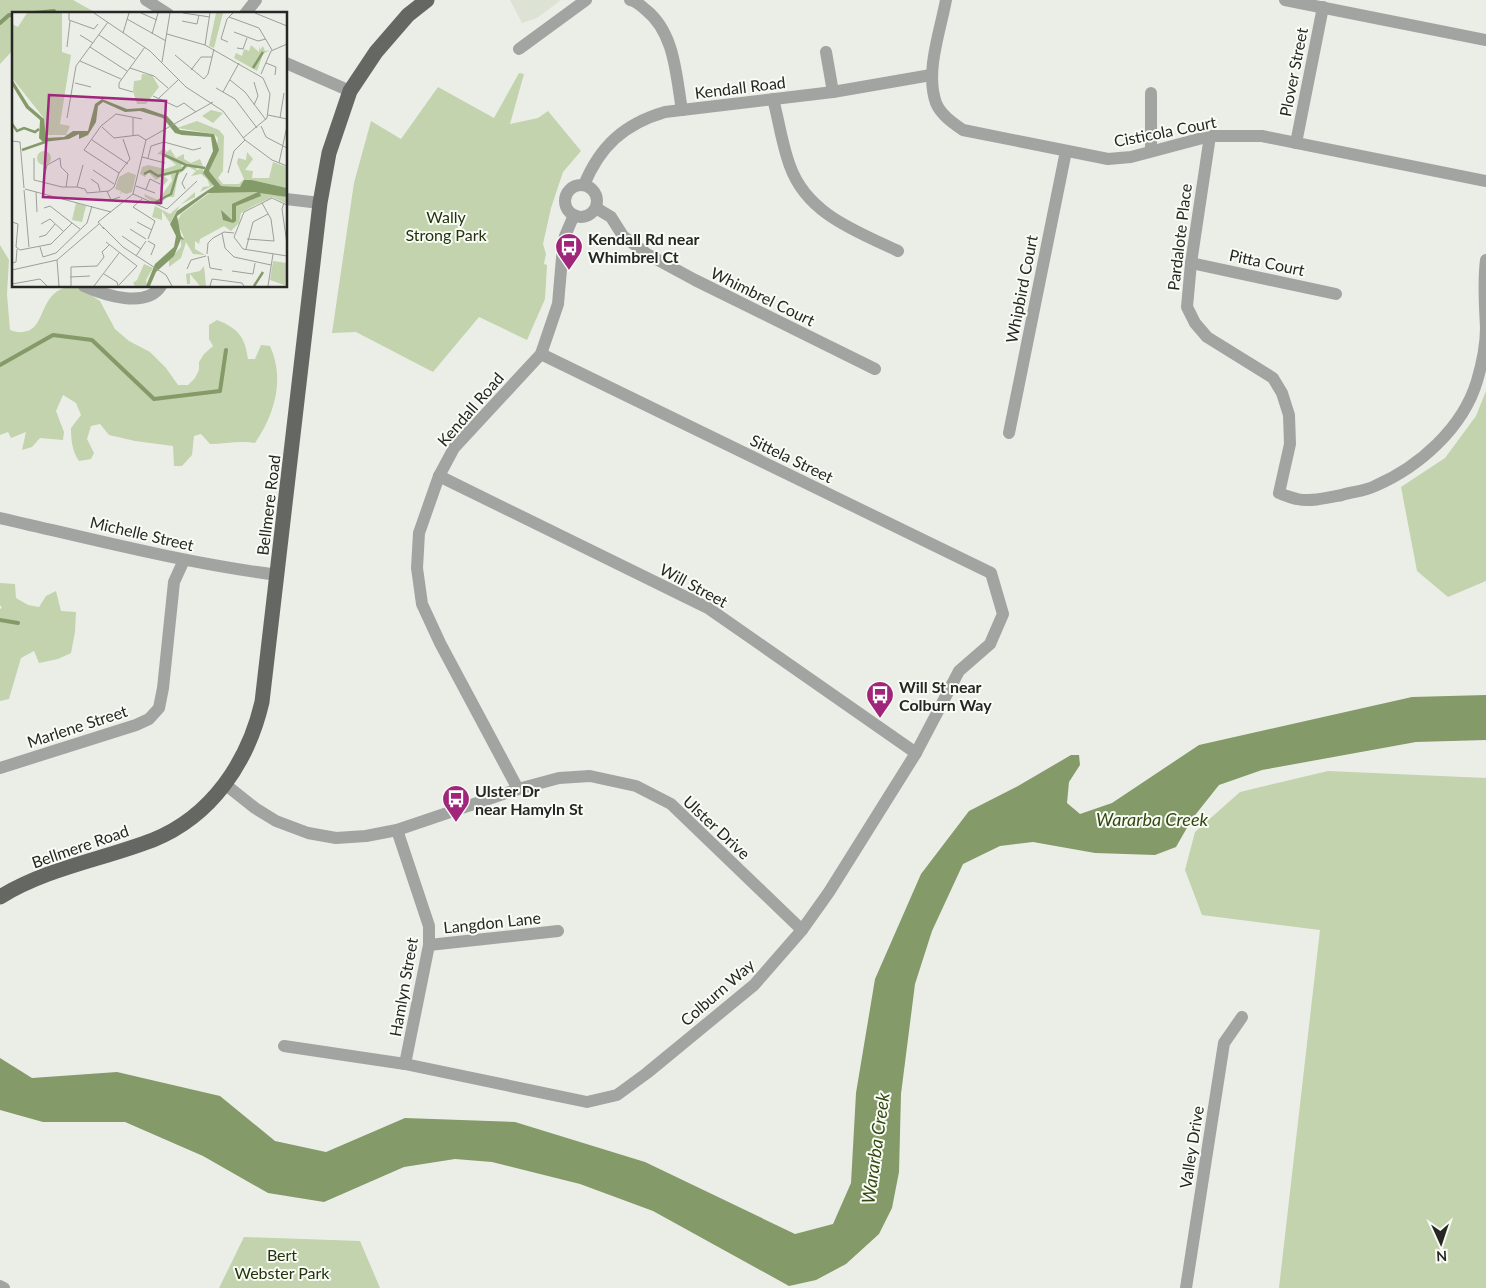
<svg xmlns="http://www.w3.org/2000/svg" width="1486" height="1288" viewBox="0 0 1486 1288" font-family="Lato,sans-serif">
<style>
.built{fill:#dce2d4}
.green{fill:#c2d3ae}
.water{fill:#849a69}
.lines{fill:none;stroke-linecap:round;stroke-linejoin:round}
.stream{stroke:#849a69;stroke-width:4}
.minor{stroke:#a2a4a1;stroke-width:12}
.major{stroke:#656862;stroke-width:15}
.labels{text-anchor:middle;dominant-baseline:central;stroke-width:4;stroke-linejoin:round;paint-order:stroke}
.street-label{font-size:16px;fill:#262725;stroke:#f8fcf4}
.park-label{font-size:16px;fill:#24330d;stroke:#f8fcf4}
.poi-label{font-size:16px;font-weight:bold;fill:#262725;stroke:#f8fcf4;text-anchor:start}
.water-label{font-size:18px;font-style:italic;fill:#334810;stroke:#f8fcf4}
.inset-river{fill:none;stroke:#849a69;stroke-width:2.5}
.inset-road{fill:none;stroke:#9c9e99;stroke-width:1}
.view{fill:#a0267c;fill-opacity:0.15;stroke:#a0267c;stroke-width:2.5}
.inset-edge{fill:none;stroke:#262725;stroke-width:2.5}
</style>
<rect width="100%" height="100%" fill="#ebeee7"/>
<path class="built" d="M510 0H561L537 18 522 23Z"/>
<g class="green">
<path d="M0 0H73L98 14H14V49L0 64Z"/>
<path d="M519 73 524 74 510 124 538 118 548 111 581 151 563 172 551 208 543 244 546 254 544 264 547 265 545 299 527 340 479 317 433 372 356 332 332 333 354 183 371 121 401 139 438 87 494 118Z"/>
<path d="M0 245 9 260 7 294 10 330C13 331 19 333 22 332 49 331 36 286 77 286L100 301 115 329 129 341 150 352 166 368 178 385H188L195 378 199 370V362L204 354 213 346 209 339V325L217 320C238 328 245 337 248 359H255L261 345 270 346C285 379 275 414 255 443 239 440 226 444 210 444L201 434 194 436 192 455 182 466H174L173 446 135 441 109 435 100 424 91 426 87 439 94 453 91 459 79 461C72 451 71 439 71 428L81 415 76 403 63 395 56 411 64 432 63 440 40 438 32 447 22 450 26 432 11 438 8 432 0 435Z"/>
<path d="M1486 391V581L1448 597 1417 571 1401 487 1445 458 1476 416Z"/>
<path d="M0 583 15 584 16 598 28 605 39 607 46 596 56 591 61 611 76 612 75 632 71 653 58 659 39 663 34 651 21 658 9 699 0 701V609L2 608 0 605Z"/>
<path d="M1328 771 1486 778V1288H1279L1320 930 1202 915 1185 870 1195 832 1240 792Z"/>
<path d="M244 1237 360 1241 380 1288H219Z"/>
</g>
<path class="water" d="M1486 695V740L1416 742 1262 770 1219 785 1192 819 1176 847 1155 855 1095 853 1033 842 1000 846 963 864 932 931 915 984 901 1094 899 1172 892 1208 879 1234 846 1264 816 1280 789 1286 653 1211 580 1184 492 1162 455 1159 404 1167 324 1202 268 1193 203 1156 125 1122H43L0 1110V1058L32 1078 117 1072 220 1096 275 1141 326 1152 405 1118 515 1122 645 1162 795 1234 833 1224 851 1183 856 1093 875 979 921 874 969 811 1018 786 1071 755H1079L1080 765 1069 782 1067 803 1080 814 1112 803 1199 745 1412 697Z"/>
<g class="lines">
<g class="stream">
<path d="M25 14 54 11"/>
<path d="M0 23 9 15H14"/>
<path d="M0 365 53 335 92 340 154 399 220 391 226 350"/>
<path d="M0 620 18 623"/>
</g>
<g class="minor">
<path d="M146 0 168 14"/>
<path d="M630 0C637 1 641 6 646 10 675 33 676 76 682 110"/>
<path d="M946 0C940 32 925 72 936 103 941 115 953 123 963 130L1108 159 1131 157 1210 136H1262L1486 181"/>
<path d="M1285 0 1486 40"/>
<path d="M245 14 256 0"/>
<path d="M519 49 586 0"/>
<path d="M826 52 833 92"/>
<path d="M286 63 350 91"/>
<path d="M773 99C779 121 782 145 790 166 807 214 856 231 898 251"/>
<path d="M1210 136 1191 263 1187 307 1195 323 1207 337 1273 378 1282 393 1289 415 1290 444 1279 493C1284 495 1291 498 1297 499 1311 502 1327 498 1342 495 1352 492 1365 491 1375 486 1419 467 1463 428 1477 381 1482 364 1486 345 1486 328 1485 305 1483 283 1486 260"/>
<path d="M1296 143 1323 7"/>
<path d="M1151 151V93"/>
<path d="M584 185C600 146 624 124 665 112L833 92 931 75"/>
<circle cx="581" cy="201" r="16"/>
<path d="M286 199 320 203"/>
<path d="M596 208 611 217 623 236 647 254 695 280 875 369"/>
<path d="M1191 263 1336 294"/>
<path d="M84 286C104 295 146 309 161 286"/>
<path d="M1009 433 1066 151"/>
<path d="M439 476 708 608 916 753"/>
<path d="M0 518C92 539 184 563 278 575"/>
<path d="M0 768 136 725 149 719 159 708 163 688 174 582 184 560"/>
<path d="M226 785 255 808 276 821 308 833 336 838 366 836 397 830 518 789 559 778 590 776 636 786 671 804 802 930"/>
<path d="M518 789 440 643 422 604 417 568 419 533 439 476 454 448 541 354 558 304 563 246 565 236 574 215"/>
<path d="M397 830 429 926V945L405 1064"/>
<path d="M429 945 558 931"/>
<path d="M284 1046 405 1064 587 1102 617 1095 647 1073 754 985 802 930 829 892 916 753 959 671 990 644 1003 614 991 573 541 354"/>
<path d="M0 1286 4 1288"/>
<path d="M1186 1288 1224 1043 1242 1017"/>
</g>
<path class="major" d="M0 897C47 868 101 860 153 840 212 816 248 762 262 702L320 203 329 153 350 91 376 52 408 15 427 0"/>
</g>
<defs>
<symbol id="bus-pin" viewBox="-11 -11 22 30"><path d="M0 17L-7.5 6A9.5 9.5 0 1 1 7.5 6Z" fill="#a0267c" stroke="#f8fcf4"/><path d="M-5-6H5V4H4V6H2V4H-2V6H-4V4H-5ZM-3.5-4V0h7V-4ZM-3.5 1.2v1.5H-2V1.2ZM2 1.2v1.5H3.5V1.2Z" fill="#fff"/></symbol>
</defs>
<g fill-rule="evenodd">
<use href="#bus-pin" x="553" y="231" width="32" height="43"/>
<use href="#bus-pin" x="864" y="679" width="32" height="43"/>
<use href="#bus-pin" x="440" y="783" width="32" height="43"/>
</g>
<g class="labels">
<g class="street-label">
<text transform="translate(1293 72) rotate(-79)">Plover Street</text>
<text transform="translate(740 87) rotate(-7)">Kendall Road</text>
<text transform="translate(1165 131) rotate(-11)">Cisticola Court</text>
<text transform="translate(1179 237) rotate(-83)">Pardalote Place</text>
<text transform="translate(1267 262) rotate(12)">Pitta Court</text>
<text transform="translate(1021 289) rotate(-79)">Whipbird Court</text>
<text transform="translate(763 296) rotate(26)">Whimbrel Court</text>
<text transform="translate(470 409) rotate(-49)">Kendall Road</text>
<text transform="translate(792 458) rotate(26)">Sittela Street</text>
<text transform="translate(268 505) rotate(-83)">Bellmere Road</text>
<text transform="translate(142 533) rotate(13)">Michelle Street</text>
<text transform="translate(694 585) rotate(28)">Will Street</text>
<text transform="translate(77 726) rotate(-18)">Marlene Street</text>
<text transform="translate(717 827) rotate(43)">Ulster Drive</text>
<text transform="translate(80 846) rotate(-19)">Bellmere Road</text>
<text transform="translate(492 922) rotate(-6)">Langdon Lane</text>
<text transform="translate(403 987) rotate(-80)">Hamlyn Street</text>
<text transform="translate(717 992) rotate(-41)">Colburn Way</text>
<text transform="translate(1191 1147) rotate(-81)">Valley Drive</text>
</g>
<g class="park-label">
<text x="446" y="216">Wally<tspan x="446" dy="18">Strong Park</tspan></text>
<text x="282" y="1254">Bert<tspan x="282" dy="18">Webster Park</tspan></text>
</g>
<g class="poi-label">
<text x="588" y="238">Kendall Rd near<tspan x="588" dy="18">Whimbrel Ct</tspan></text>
<text x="899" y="686">Will St near<tspan x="899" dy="18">Colburn Way</tspan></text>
<text x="475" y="790">Ulster Dr<tspan x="475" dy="18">near Hamyln St</tspan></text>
</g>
<g class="water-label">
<text x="1152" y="819">Wararba Creek</text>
<text transform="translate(875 1148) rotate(-82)">Wararba Creek</text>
</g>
</g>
<g transform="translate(12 12)">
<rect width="275" height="275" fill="#ebeee7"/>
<path d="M15 1H50V40L59 43 48 112 58 114 54 123H32L31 105 0 66V12L6 15ZM204 1H211L202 36 197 34ZM239 33 247 40V33L248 38 251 34 253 39 258 38 251 42 245 59 222 46 224 41 230 44 232 37 237 39ZM130 62 140 63 147 75 134 92H125L121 79 122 69 129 68ZM199 98 211 101 201 111 190 104ZM185 109 207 118 212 124 211 159 206 166 211 172H227L232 167 225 151 226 146 234 148 235 140 241 147 233 158 241 159 240 166H257L261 150 275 155V176L240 168 228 175 209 174 197 159 203 146 206 126 202 122 165 116ZM152 136 155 140 158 137 164 146 172 142V147L179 151 188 147 191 154H185L184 158 191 157 192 162 204 172 188 180 191 175 198 174 195 167 189 162 179 164 184 159 177 155H181L168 149 170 155 177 154 166 163 162 185H154L148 194 133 185 132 182 146 188 160 169 159 163 152 164 156 168 151 174 149 165 144 168 136 160 133 165 128 162 130 155 136 153 153 157 164 153 152 143 145 142ZM25 146a7 7 0 1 1 14 0a7 7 0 1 1-14 0ZM116 160 124 163 120 180 114 182 110 180 108 183 109 179 103 177 107 165ZM244 178 275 185V192L261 185 243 193 229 201 227 211 219 219 212 214 188 227 187 232 183 229V237L193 243 181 242 174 230 169 246 157 255V248L169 235V226L173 228 165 210 169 202 200 179ZM183 180V185L168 193 158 211 150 199V208L140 205 143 194 158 202ZM64 191 74 194 70 210 60 208ZM261 249 275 251V274L258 268ZM132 252 141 256 134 268 135 274H123L121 271 125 268ZM192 254 194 274H188L178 262V272H175L174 262 188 259Z" fill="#c2d3ae"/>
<path d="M0 67 17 94 32 107 34 126 52 125 61 119H76L83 92 90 87 115 97 132 96 155 104 168 118 202 122 207 138 197 159 209 174 228 175 232 168H240L275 176V185L248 181 249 184 224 194V209L221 211 211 208 209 198 220 208V192L246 180 196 181 165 204 169 224 173 228 169 227 162 244 144 260 138 274H134L143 252 162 235 164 224 158 212 165 199 202 174 191 161 201 139 199 125 170 123 163 121 151 106 128 99 113 100 91 90 86 94 84 110 76 123 67 127V122L57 127 31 130 27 126 28 108 14 96 0 73Z" fill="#849a69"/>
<path class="inset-river" d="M241 56 251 40M0 112 5 119 12 116 23 120 27 117M10 138 33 130M150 142 174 153 193 156M132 162 138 159 146 164 170 158 174 153M144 190 159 182 166 159M242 274 251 260"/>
<path class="inset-road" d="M57 1V8L82 17 86 12M82 1 138 39 174 75 211 99 233 128 260 148 275 154M129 1 145 8M171 1 198 5M243 1 275 14M217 5 247 16 260 38M115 7 154 29M170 9 185 12 187 3M222 20 246 29 254 27M111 21 117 1M140 22 146 1M155 22 193 33 251 66 258 82 255 106 231 126M68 23 81 31M87 23 123 47M216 30 209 27 215 7 221 1M193 33 198 1M55 35 58 9M78 35 115 59M225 36 231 37 235 26M163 43 192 67 196 62 202 37M68 49 109 67M150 50 158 1M254 51 264 55 263 63M118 56 142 64 156 76M179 58 189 45H200M249 62 259 39 275 32M218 68 233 80 254 108M63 71 79 75M204 76 223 87 245 116M121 80 107 76V71L133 35M211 80 227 51M141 84 165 95 172 91 184 100M147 86 166 68M242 93 246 84 242 70M256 103 275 107M55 106 64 54 96 10M268 106 272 81M249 114 254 125 275 136M90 115 102 126 126 123 134 128M121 124V106M80 128 116 152M0 129 8 130 12 176M130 145 153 151M22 146V168L50 175H65L73 177 75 181M136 146 139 134 152 130 181 138 189 136M267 151 275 114M81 158 102 172M107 161 72 138 89 114 104 102 130 107M216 161 222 139 233 128M79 167 86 172 88 179M31 170 35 153 48 146 49 155 56 162 54 175M124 174 143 181M65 175 71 153M13 177 99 200M134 177 138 167 148 172M173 177 170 171 175 161M12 178 17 235M95 179 99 188 108 185M24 180 25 200M75 181 97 179 102 175 107 161 118 147 111 127M121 182 155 197 185 169M130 187 121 195 143 209 136 227M272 191 270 197 275 232M275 193 260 186 232 200 222 225 231 237 275 244M32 196 38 194 60 211M0 210 6 212 4 235 8 238 39 232 60 211 68 217M125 210 140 218M29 212 38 207 51 219M91 215 111 235 154 263 160 274M92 217 86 210 121 182 134 128 201 90M118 217 134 227M210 221 213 236 222 245 259 253M110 224 129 237M27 225 34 223 43 212M235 227 262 229 259 207 250 191M136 229 143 233 139 243M94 230 125 254 107 273M28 235 31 245 44 241 75 211 80 194M234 237 241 210 256 202M195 242 196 231 201 226 212 220 222 221M124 244 134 229M196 244 198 256 210 258M45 248 47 274M0 251 4 250 5 237M175 257 179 248 194 244M0 258 45 248 87 212M220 259 241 262 243 251M92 262 105 270 106 274M58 265 78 264M0 272 28 267 35 274M59 274V255L85 254 92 245 90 240 97 233M82 274 107 241M198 274 200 267 230 271 232 274M256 274 261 242"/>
<path class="view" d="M37 83 154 89 149 191 31 185Z"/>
<rect width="275" height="275" class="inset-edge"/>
</g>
<g transform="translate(1441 1243) rotate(177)" stroke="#f8fcf4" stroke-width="4" paint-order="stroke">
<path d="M0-4L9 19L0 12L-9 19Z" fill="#262725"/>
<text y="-8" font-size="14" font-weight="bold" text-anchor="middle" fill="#262725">N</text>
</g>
</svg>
